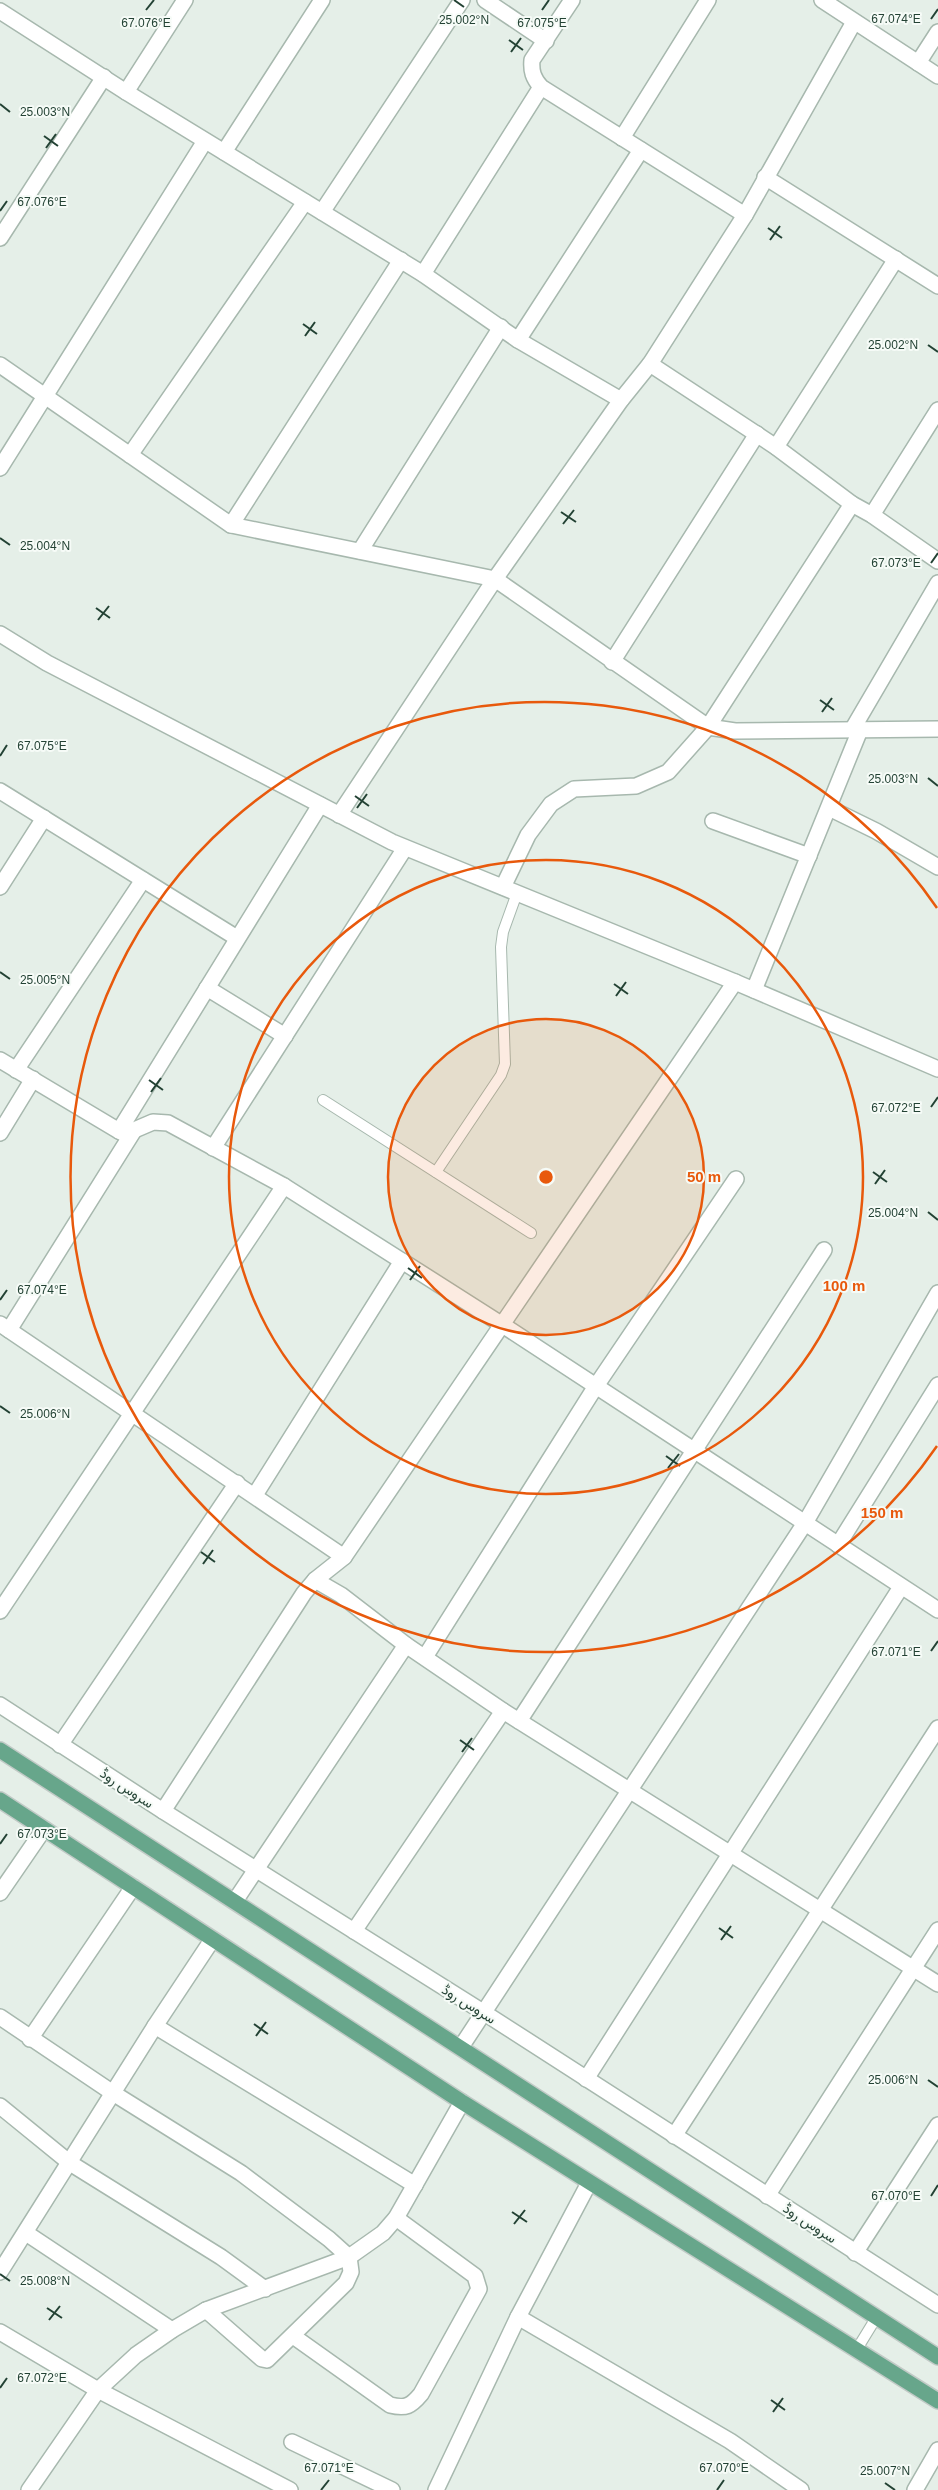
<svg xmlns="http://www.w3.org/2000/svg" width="938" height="2490" viewBox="0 0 938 2490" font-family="Helvetica,Vazirmatn,sans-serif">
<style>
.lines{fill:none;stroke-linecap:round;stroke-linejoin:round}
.service-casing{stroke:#a7b8ae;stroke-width:12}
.minor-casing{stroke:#a7b8ae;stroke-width:18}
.tertiary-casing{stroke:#a7b8ae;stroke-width:18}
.primary-casing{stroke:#c1cac6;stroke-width:18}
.service{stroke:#fff;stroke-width:10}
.minor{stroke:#fff;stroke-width:15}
.tertiary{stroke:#fff;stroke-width:15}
.primary{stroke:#67a68b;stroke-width:15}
.ticks{fill:none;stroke:#234234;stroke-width:2}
.ring{fill:none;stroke:#e8590c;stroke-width:2.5}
.labels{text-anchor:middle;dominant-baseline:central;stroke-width:4;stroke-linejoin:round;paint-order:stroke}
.street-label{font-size:14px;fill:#234234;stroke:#f6fbf7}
.ticks-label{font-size:12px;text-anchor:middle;fill:#234234;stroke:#f6fbf7;stroke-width:4;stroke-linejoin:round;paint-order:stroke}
.centre{fill:#e8590c;stroke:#f6fbf7;stroke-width:2.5}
.ring-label{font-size:15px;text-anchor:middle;font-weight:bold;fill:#e8590c;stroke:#f6fbf7;stroke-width:4;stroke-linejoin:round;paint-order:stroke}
</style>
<rect width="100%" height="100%" fill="#e5efe8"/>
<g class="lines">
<defs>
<g id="service">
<path d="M323 1100 531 1233"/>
<path d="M436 1172 501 1075 505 1064 501 947 503 932 517 893"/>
<path d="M857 2349 876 2318"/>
</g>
<g id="minor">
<path d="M485 0 546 41"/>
<path d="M572 0 532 60C531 71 533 78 541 87L745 215"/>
<path d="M822 0 938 76"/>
<path d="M0 11 126 92 423 274 518 340 621 400"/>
<path d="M918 63 938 32"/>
<path d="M126 92 185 0"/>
<path d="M622 138 708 0"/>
<path d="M224 152 322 0"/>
<path d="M765 177 938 286"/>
<path d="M322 212 462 0"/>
<path d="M0 238 104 77"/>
<path d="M423 274 541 87"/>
<path d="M518 340 641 150"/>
<path d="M650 364 776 447 852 504 872 515 938 561"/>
<path d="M0 365 231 525 495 579 708 727 735 731 938 729"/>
<path d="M776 447 896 259"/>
<path d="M130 455 305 202"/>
<path d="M0 468 205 141"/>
<path d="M872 515 938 410"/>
<path d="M231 525 401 260"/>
<path d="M360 551 501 327"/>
<path d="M612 662 757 434"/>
<path d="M852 730 938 583"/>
<path d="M0 791 237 938"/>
<path d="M829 808 876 831 938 867"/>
<path d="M339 815 495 579 621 400 650 364 745 215 854 22"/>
<path d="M713 821 809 856"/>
<path d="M0 887 44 818"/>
<path d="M503 887 528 835 551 804 574 789 636 786 668 772 708 727 852 504"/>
<path d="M207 988 285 1036"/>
<path d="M754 990 860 730"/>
<path d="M0 1060 119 1131 125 1134 153 1122 168 1123 284 1186 501 1324 938 1610"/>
<path d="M16 1070 143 880"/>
<path d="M119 1131 320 805"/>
<path d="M0 1133 33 1079"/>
<path d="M213 1148 405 848"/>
<path d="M0 1324 344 1557"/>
<path d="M9 1330 133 1132"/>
<path d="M255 1495 402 1261"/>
<path d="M838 1545 938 1385"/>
<path d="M315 1580 341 1595 406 1645 503 1711 938 1984"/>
<path d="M0 1611 284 1186"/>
<path d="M425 1657 596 1386 736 1179"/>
<path d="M0 1705 163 1811 483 2012 938 2305"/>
<path d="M519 1721 824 1250"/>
<path d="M60 1745 237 1483"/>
<path d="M163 1811 304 1593 315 1580 344 1557 735 982"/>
<path d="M0 1893 44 1829"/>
<path d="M235 1901 406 1645"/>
<path d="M354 1931 503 1711"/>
<path d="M0 2017 113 2093 241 2173 329 2239 349 2257 351 2272 346 2283 267 2360 262 2359 206 2310"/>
<path d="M155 2026 415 2185"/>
<path d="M30 2039 133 1887"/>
<path d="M461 2047 805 1523 938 1293"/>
<path d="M586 2079 901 1587"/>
<path d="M0 2106 70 2163 221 2257 265 2289"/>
<path d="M674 2136 938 1728"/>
<path d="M767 2196 938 1930"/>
<path d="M26 2233 172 2330"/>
<path d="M855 2253 938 2125"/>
<path d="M0 2272 155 2026 212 1940"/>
<path d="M518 2317 730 2441 801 2490"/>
<path d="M0 2332 98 2390 290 2490"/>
<path d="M293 2336 390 2405C406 2409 411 2406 421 2394L479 2289 475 2276 396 2218"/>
<path d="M292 2442 392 2490"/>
<path d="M29 2490 98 2390 136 2355 172 2330 206 2310 349 2257 383 2233 396 2218 462 2102"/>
<path d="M915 2490 938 2450"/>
</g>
<g id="tertiary">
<path d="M0 634 47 663 392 842 735 982 938 1069"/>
<path d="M436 2490 518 2317 589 2183"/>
</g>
<g id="primary">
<path d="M0 1750 938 2357"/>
<path d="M0 1800 462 2102 938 2401"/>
</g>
</defs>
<use href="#service" class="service-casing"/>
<use href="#minor" class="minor-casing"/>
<use href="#tertiary" class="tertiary-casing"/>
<use href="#primary" class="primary-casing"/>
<use href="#service" class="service"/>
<use href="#minor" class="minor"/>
<use href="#tertiary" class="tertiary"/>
<use href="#primary" class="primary"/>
</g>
<path class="ticks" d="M454 0 464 7M146 10 154 0M542 10 549 0M931 19 938 9M509 40 523 50M511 52 521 38M0 104 10 112M44 136 58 146M46 148 56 134M0 211 7 201M768 228 782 238M770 240 780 226M303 324 317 334M305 336 315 322M928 345 938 352M561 512 576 522M563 524 574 510M0 538 10 545M931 563 938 553M96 608 110 618M98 620 109 606M820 700 834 710M822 712 832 698M0 756 7 745M928 778 938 786M355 796 369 806M357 808 367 794M0 972 10 979M614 984 628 994M616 996 626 982M149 1080 163 1090M151 1092 161 1078M931 1107 938 1097M873 1172 887 1182M875 1184 885 1170M928 1212 938 1220M408 1268 422 1278M410 1280 420 1266M0 1300 7 1290M0 1406 10 1413M666 1456 680 1466M668 1468 679 1454M201 1552 215 1562M203 1564 213 1550M931 1651 938 1641M460 1740 474 1750M462 1752 472 1738M0 1844 7 1834M719 1928 733 1938M721 1940 731 1926M254 2024 268 2034M256 2036 266 2022M928 2080 938 2087M931 2196 938 2185M512 2212 527 2222M514 2224 525 2210M0 2274 10 2281M47 2308 62 2318M49 2320 60 2306M0 2388 7 2378M771 2400 785 2410M773 2412 783 2398M885 2483 895 2490M321 2490 329 2480M717 2490 724 2480"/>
<circle cx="546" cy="1177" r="158" fill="#e8590c" fill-opacity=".12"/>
<g class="ring">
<circle cx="546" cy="1177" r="158"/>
<circle cx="546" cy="1177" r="317"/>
<path d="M937 1446A475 475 0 1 1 937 908"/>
</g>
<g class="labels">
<g class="street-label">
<text transform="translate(127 1788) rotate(33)">سروس روڈ</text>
<text transform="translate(469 2004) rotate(32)">سروس روڈ</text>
<text transform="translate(810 2223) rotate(33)">سروس روڈ</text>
</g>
</g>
<g class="ticks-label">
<text x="896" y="23">67.074°E</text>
<text x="464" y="24">25.002°N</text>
<text x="146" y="27">67.076°E</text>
<text x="542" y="27">67.075°E</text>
<text x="45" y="116">25.003°N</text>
<text x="42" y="206">67.076°E</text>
<text x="893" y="349">25.002°N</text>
<text x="45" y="550">25.004°N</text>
<text x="896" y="567">67.073°E</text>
<text x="42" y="750">67.075°E</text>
<text x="893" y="783">25.003°N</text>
<text x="45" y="984">25.005°N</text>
<text x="896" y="1112">67.072°E</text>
<text x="893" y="1217">25.004°N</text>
<text x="42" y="1294">67.074°E</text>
<text x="45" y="1418">25.006°N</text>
<text x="896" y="1656">67.071°E</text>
<text x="42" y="1838">67.073°E</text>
<text x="893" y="2084">25.006°N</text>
<text x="896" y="2200">67.070°E</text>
<text x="45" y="2285">25.008°N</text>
<text x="42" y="2382">67.072°E</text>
<text x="329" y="2472">67.071°E</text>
<text x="724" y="2472">67.070°E</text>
<text x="885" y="2475">25.007°N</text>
</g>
<circle cx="546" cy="1177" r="8" class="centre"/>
<g class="ring-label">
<text x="704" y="1182">50 m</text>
<text x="844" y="1291">100 m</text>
<text x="882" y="1518">150 m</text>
</g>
</svg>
